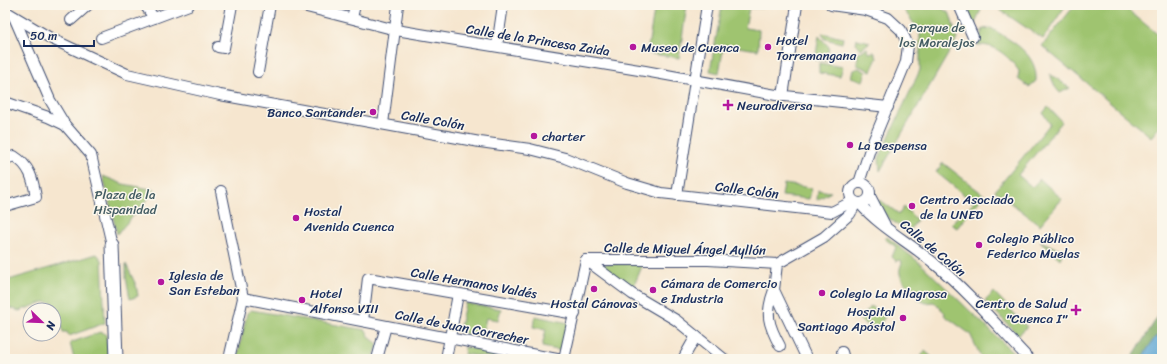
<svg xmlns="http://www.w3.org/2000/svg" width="1167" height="364" viewBox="0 0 1167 364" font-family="Sriracha,sans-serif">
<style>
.green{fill:#9fc46f;stroke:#5d7a66}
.forest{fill:#7faa62;stroke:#4d6c60}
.water{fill:#5ca5d3;stroke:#3c6a98}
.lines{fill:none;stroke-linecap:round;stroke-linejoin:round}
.minor-casing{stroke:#3c4a6f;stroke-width:12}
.tertiary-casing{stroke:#3c4a6f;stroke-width:15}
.minor{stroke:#fff;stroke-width:10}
.tertiary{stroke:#fff;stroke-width:13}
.poi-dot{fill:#b5179e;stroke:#fbf7ec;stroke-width:1.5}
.labels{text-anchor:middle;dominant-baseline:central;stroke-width:3;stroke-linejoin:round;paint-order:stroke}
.park-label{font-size:13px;fill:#435c63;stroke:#fbf7ec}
.street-label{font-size:13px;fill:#1b2f5e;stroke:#fbf7ec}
.poi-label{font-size:13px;fill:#1b2f5e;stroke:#fbf7ec;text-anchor:start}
</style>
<rect width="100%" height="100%" fill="#fbf7ec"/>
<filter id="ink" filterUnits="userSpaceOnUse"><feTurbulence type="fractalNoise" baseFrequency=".025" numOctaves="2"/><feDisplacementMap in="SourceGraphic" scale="8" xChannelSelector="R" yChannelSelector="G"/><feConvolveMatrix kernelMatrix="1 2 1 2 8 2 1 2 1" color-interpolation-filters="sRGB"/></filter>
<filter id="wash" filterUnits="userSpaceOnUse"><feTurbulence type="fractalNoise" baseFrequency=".012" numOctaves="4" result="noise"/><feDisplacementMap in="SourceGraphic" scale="16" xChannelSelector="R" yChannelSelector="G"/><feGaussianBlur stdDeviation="0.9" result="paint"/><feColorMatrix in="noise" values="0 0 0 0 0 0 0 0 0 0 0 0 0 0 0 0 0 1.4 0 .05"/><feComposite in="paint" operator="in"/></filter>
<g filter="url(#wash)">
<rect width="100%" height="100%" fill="#f6e6cf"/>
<g class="green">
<path d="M655 5H687L679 58 647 53Z"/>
<path d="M722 5H746L763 8H749L745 28 759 30 758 50 724 45 719 73 710 71Z"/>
<path d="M895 5H937L950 14 957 39 880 171 879 158 920 70V32L904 10Z"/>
<path d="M966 5H983L974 26Z"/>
<path d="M1004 5H1066L1043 39 1000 10Z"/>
<path d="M1075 5H1122L1162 38V124L1151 137 1042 46Z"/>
<path d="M991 28C1011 41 1038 53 1036 81L1029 87 1018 79 1019 71C1009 57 996 44 977 45L983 29Z"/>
<path d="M822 33 843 38 842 43 825 39Z"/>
<path d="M819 36 829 47 826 61 815 60Z"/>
<path d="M857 39 870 42 861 49 856 43Z"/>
<path d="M867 48 869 53 874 52 877 58 871 71 857 65 858 53Z"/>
<path d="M819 63 843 67 840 76 819 73Z"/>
<path d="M859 68 866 72 863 81 851 77 853 70Z"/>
<path d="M1050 74 1070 88 1060 93 1055 87Z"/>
<path d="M1048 107 1062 122 1018 175 1032 187 1040 179 1062 199 1040 225 995 191 1050 124 1043 113Z"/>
<path d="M943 163 984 195 957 228 951 224 974 203 936 172Z"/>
<path d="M103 176 123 184 156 190 117 234Z"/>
<path d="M784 184 812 188 809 199 782 196Z"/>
<path d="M818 190 831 192 817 200Z"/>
<path d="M880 200 899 214 904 207 917 220 908 233 886 216 878 204Z"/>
<path d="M887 237 920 263 1020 359H982L970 334 944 315 945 313 934 302 926 303 917 299 919 295C909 287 894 278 902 263L901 260 896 261 892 257 896 247 885 239Z"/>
<path d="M1040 241 1063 251 1060 259Z"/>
<path d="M97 254 102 260 105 323 69 336 67 332H63L53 303 44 302 19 311 5 306V281Z"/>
<path d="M126 264 136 285 138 296 130 299 126 277Z"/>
<path d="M597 264H643L633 288Z"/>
<path d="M994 292 1027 327 1018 335 985 301Z"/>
<path d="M465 303 501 309 498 320 486 318 482 336 459 332Z"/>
<path d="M871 306 885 317 875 331 860 320Z"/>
<path d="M251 310 366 330 370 338 378 344 373 359H237L247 313Z"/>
<path d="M535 316 569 323 563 351 542 347 546 329 533 327Z"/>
<path d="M100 332 106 334 109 359H74L70 343Z"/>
<path d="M465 347 527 359H496L464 354Z"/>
<path d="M925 351 934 359H919Z"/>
</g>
<path class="forest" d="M1162 310V359H1131Z"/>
<path class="water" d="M1156 336 1162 341V357L1160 359H1141Z"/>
</g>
<g filter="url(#ink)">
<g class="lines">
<defs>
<g id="minor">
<path d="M145 5 154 18"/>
<path d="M299 5 396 30 450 39 645 71 776 95 888 107"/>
<path d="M831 5 866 10 888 18 901 30 908 45 906 62 870 149 859 183"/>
<path d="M959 5 973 37"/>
<path d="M5 11 52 39 127 74 220 95 480 142 530 149 565 158 627 183 661 193 832 212 853 201"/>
<path d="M14 17 50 100 65 125 91 155 112 245"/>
<path d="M352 18 355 5"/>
<path d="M71 20 88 5"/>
<path d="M101 38 189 5"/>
<path d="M497 46 503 5"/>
<path d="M218 47 224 48 232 5"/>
<path d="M258 72 270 5"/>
<path d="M783 96 797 5"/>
<path d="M5 102 48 117 65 125"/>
<path d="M383 124 398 5"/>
<circle cx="860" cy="193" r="10"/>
<path d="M221 191 243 298 229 359"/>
<path d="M677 195 707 5"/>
<path d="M870 196 885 225"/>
<path d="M860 204C881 228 912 244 936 265 970 293 999 328 1029 359"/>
<path d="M5 206 36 197C33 179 30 166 14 156L6 159"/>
<path d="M586 260H708L777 264 824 237 850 214 856 203"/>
<path d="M586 260 632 294 676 320 724 359"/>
<path d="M777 264 774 290 807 359"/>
<path d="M774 290C765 314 768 324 780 346"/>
<path d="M243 298 557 359"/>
<path d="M363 321 368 278 575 314"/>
<path d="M842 352 844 359"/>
<path d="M377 359 386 326"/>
<path d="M446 359 458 294"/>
<path d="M564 359 586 260"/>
<path d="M683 359 696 336"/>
</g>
<path id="tertiary" d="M112 245 116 359"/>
</defs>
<use href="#minor" class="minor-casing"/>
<use href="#tertiary" class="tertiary-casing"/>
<use href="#minor" class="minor"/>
<use href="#tertiary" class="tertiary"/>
</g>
</g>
<g class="poi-dot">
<circle cx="633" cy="47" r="4"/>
<circle cx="768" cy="47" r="4"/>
<path d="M726 99h4v4h4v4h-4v4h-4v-4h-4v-4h4z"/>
<circle cx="373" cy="112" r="4"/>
<circle cx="534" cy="136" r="4"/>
<circle cx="850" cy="145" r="4"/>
<circle cx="912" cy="206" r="4"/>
<circle cx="296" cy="218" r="4"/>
<circle cx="979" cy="245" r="4"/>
<circle cx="161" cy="282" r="4"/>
<circle cx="594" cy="289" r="4"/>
<circle cx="653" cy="290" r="4"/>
<circle cx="822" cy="293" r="4"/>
<circle cx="302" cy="300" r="4"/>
<path d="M1074 304h4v4h4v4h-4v4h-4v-4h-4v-4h4z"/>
<circle cx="903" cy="318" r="4"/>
</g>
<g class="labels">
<g class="park-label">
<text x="937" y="27">Parque de<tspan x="937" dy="15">los Moralejos</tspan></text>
<text x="125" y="194">Plaza de la<tspan x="125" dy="15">Hispanidad</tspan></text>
</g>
<g class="street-label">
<text transform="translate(538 40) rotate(9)">Calle de la Princesa Zaida</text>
<text transform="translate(433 120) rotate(10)">Calle Colón</text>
<text transform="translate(747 190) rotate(7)">Calle Colón</text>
<text transform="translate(933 248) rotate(40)">Calle de Colón</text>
<text transform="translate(685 249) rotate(1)">Calle de Miguel Ángel Ayllón</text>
<text transform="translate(474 283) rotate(10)">Calle Hermanos Valdés</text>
<text transform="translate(462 327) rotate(11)">Calle de Juan Correcher</text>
</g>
<g class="poi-label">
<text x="776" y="40">Hotel<tspan x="776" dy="15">Torremangana</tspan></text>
<text x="641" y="47">Museo de Cuenca</text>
<text x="737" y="105">Neurodiversa</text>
<text x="365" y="112" text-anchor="end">Banco Santander</text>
<text x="542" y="136">charter</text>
<text x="858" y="145">La Despensa</text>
<text x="920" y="199">Centro Asociado<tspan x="920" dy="15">de la UNED</tspan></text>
<text x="304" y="211">Hostal<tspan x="304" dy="15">Avenida Cuenca</tspan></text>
<text x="987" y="238">Colegio Público<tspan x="987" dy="15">Federico Muelas</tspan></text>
<text x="169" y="275">Iglesia de<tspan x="169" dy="15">San Esteban</tspan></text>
<text x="661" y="283">Cámara de Comercio<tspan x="661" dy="15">e Industria</tspan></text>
<text x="310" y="293">Hotel<tspan x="310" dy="15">Alfonso VIII</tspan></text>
<text x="830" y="293">Colegio La Milagrosa</text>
<text x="594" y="303" text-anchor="middle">Hostal Cánovas</text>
<text x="1067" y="303" text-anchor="end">Centro de Salud<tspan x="1067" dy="15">"Cuenca I"</tspan></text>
<text x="895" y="311" text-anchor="end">Hospital<tspan x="895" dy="15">Santiago Apóstol</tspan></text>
</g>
</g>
<rect width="1167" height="364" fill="none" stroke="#fbf7ec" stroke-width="20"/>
<g transform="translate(42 322) rotate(113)"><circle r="19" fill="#fbf7ec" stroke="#a1a7b3"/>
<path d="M0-3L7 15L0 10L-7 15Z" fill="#b5179e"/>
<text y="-6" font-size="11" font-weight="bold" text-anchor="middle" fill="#1b2f5e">N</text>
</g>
<path d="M24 40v6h70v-6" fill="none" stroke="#1b2f5e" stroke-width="2"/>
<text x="30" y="40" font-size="12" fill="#1b2f5e" stroke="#fbf7ec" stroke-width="3" paint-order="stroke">50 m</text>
</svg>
